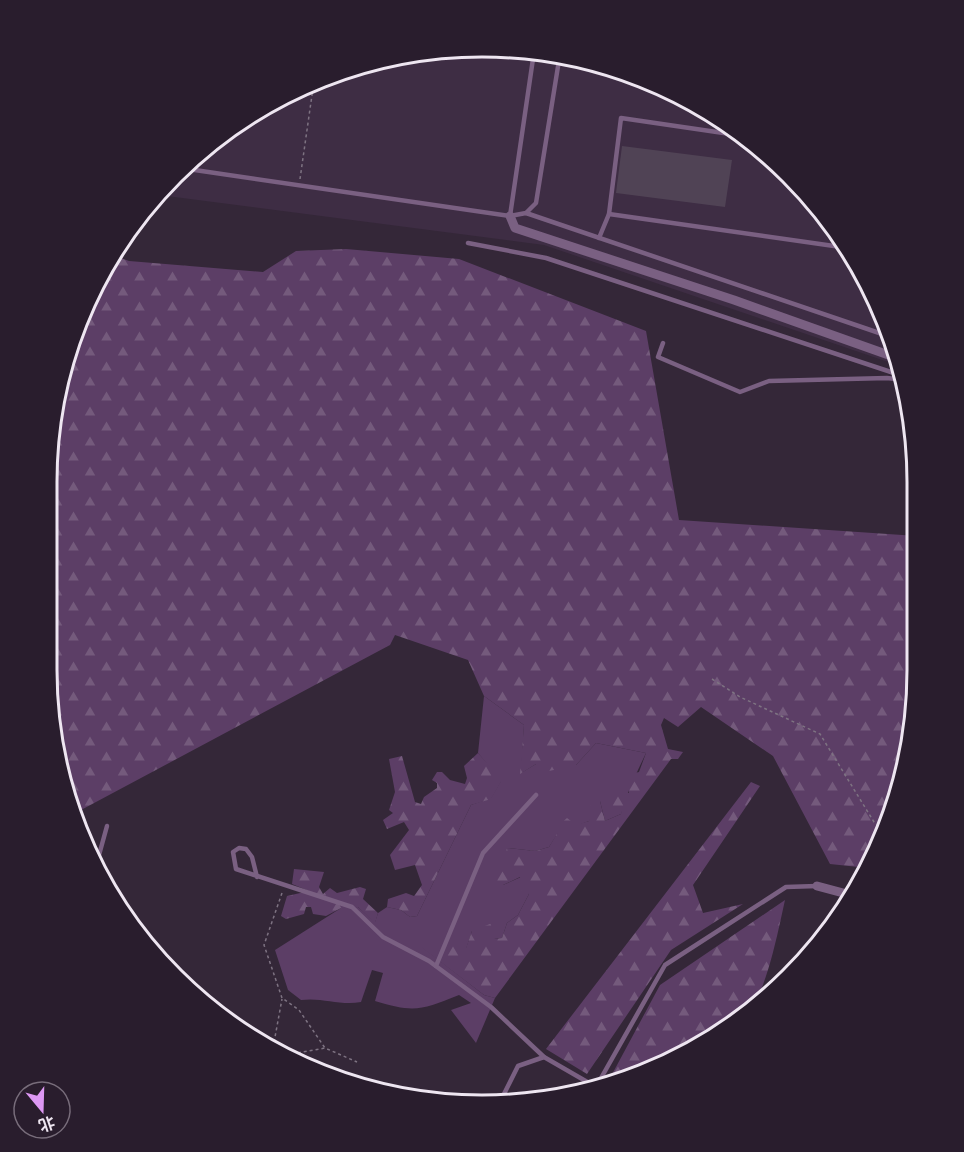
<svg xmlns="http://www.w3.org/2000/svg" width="964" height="1152" viewBox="0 0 964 1152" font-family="'IBM Plex Sans','Noto Sans SC',sans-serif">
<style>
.built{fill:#3e2d44}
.grass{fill:#5c3e66}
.forest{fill:url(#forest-firs)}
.building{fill:#504355}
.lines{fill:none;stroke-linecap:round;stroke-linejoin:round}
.path{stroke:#7e7382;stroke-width:1.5;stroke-dasharray:3 3;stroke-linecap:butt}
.service{stroke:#7a6082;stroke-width:4.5}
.minor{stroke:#7a6082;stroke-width:9}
.rim{fill:none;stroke:#eee6f1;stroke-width:3}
</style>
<defs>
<pattern id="forest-firs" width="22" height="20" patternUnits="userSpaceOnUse" patternTransform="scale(1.5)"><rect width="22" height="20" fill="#5c3e66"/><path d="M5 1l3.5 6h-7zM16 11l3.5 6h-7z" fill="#745a7c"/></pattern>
</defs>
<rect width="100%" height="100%" fill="#342738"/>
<path class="built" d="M482 47 567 55 648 80 724 120 790 174 844 240 884 315 900 366 544 245 159 195 174 174 240 120 315 80 397 55Z"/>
<path class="grass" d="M484 696 524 725 521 773 536 764 576 765 596 743 646 753 630 787 621 814 605 821 600 801 589 821 576 826 567 819 549 847 535 851 507 848 503 885 521 877 529 894 518 915 507 923 502 938 494 939 472 931 466 949 422 947 484 995 495 998 476 1043 451 1010 471 1003 459 995C422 1010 414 1013 375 1001L383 973 372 970 361 1002C340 1006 322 997 301 1000L288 990 275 950 341 908 358 907 375 922 378 913 387 907 401 910 410 917 417 916 471 805 491 798 501 781 478 753Z"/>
<g class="forest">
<path d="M346 249 459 259 646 331 679 520 917 536V699L894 810 868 868 830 864 773 756 701 707 678 727 664 718 661 725 668 749 683 752 678 759H671L495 998 484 995 421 947 460 943 466 948 472 931 495 922 499 926 494 939 502 938 507 923 518 915 529 894 522 891 520 877 503 885 496 881 507 848 535 851 549 847 558 832 557 827 567 818 576 825 589 821 591 799 600 801 605 821 621 814 622 806H612L605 798 607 791 629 793 626 775 639 772 646 753 596 743 576 765 549 771 536 764 520 774 524 725 484 696 468 660 395 635 390 645 81 810 77 821 61 782 47 670 50 426 91 290 115 256 129 261 263 272 296 251Z"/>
<path d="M478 753 502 780 491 799 471 805 417 916 410 917 401 910 387 907 388 899 406 893 414 896 422 885 415 865 395 870 390 855 409 830 404 822 387 829 383 820 393 813 389 810 395 792 389 759 402 756 415 802 421 804 424 797 437 788V783L432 780 437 772H442L450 780 465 784 467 778 464 766Z"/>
<path d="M751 782 760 786 693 885 703 913 743 904 671 950 587 1074 546 1049Z"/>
<path d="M294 869 324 872 319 887 323 894 330 888 337 893 360 887 366 889 363 899 378 913 375 923 358 907 348 910 341 908 326 916 313 914 311 907H306L304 914 286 919 281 916 287 896 309 891 292 884Z"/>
<path d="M785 900C779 927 767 990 750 1010 722 1042 653 1071 613 1083L609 1080 660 985Z"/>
</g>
<path class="building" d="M622 146 732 160 725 207 616 193Z"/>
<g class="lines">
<g class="path">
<path d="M300 179 314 81"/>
<path d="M712 679 740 697 820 734 874 822 885 831"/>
<path d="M282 893 264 945 282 998 299 1010 325 1048"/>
<path d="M273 1048 282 999"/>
<path d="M286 1055 325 1048 357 1062"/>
</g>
<g class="service">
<path d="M559 63 629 74"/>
<path d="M181 168 510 216 526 213 536 203 560 54"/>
<path d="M526 213 891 337"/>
<path d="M609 214 848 248"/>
<path d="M510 216 534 52"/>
<path d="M599 238 609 214 621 118 744 136"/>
<path d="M468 243 546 258 903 376"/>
<path d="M663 343 658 357 740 392 769 381 887 378 904 380"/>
<path d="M96 866 107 826"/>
<path d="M257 877 252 857 246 849 239 848 233 852 236 869 352 907 383 937 429 961 491 1007 544 1057 596 1087"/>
<path d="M436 966 483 853 536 795"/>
<path d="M596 1087 665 965 786 887 817 886"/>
<path d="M500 1102 518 1066 544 1057"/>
</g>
<g class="minor">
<path d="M510 216 515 228 734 300 897 358"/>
<path d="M817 886 847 894 852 898"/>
</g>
</g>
<path d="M0 0H964V1152H0ZM482 57H482A425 425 0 0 1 907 482V670A425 425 0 0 1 482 1095H482A425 425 0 0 1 57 670V482A425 425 0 0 1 482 57Z" fill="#291d2d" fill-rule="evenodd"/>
<path class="rim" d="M482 57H482A425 425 0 0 1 907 482V670A425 425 0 0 1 482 1095H482A425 425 0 0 1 57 670V482A425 425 0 0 1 482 57Z"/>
<g transform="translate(42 1110) rotate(161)"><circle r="28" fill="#291d2d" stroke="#786d7b" stroke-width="1.5"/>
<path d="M0-4.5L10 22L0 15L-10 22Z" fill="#dd98f3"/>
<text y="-9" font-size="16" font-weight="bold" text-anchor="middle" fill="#eee6f1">北</text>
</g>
</svg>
